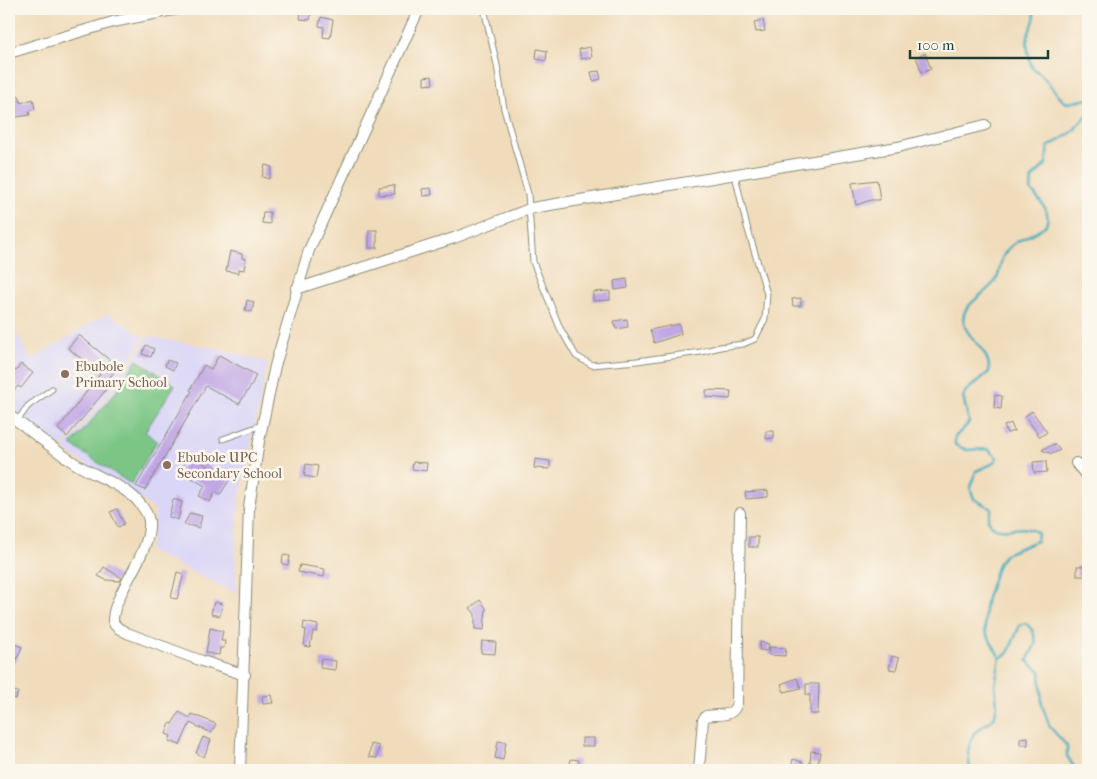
<svg xmlns="http://www.w3.org/2000/svg" width="1097" height="779" viewBox="0 0 1097 779" font-family="'IM FELL French Canon',serif">
<style>
.built{fill:#dad6f7}
.green{fill:#7bc685;stroke:#4d825c}
.lines{fill:none;stroke-linecap:round;stroke-linejoin:round}
.stream{stroke:#40acbe;stroke-width:2.5}
.building{fill:#c0a6e4}
.service-casing{stroke:#888c78;stroke-width:7}
.minor-casing{stroke:#888c78;stroke-width:12}
.service{stroke:#fff;stroke-width:5}
.minor{stroke:#fff;stroke-width:10}
.education-dot{fill:#8d6e63;stroke:#fbf7ec;stroke-width:2}
.labels{text-anchor:middle;dominant-baseline:central;stroke-width:5;stroke-linejoin:round;paint-order:stroke}
.education-label{font-size:14px;fill:#785e54;stroke:#fbf7ec;text-anchor:start}
</style>
<rect width="100%" height="100%" fill="#fbf7ec"/>
<filter id="ink" filterUnits="userSpaceOnUse"><feTurbulence type="fractalNoise" baseFrequency=".02" numOctaves="2"/><feDisplacementMap in="SourceGraphic" scale="10" xChannelSelector="R" yChannelSelector="G"/><feConvolveMatrix kernelMatrix="1 2 1 2 8 2 1 2 1" color-interpolation-filters="sRGB"/></filter>
<filter id="wash" filterUnits="userSpaceOnUse"><feTurbulence type="fractalNoise" baseFrequency=".0096" numOctaves="4" result="noise"/><feDisplacementMap in="SourceGraphic" scale="20" xChannelSelector="R" yChannelSelector="G"/><feGaussianBlur stdDeviation="1.12" result="paint"/><feColorMatrix in="noise" values="0 0 0 0 0 0 0 0 0 0 0 0 0 0 0 0 0 1.4 0 .05"/><feComposite in="paint" operator="in"/></filter>
<g filter="url(#wash)">
<rect width="100%" height="100%" fill="#f0dcbb"/>
<g class="built">
<path d="M108 313 144 337 113 387 62 447 9 409V336L15 331 31 360Z"/>
<path d="M148 336 215 348 268 362 239 501 235 551 236 593 149 551 155 521V512L152 507 63 449 115 388Z"/>
</g>
<path class="green" d="M137 360 175 385 145 432 157 441 131 484 71 445 116 392Z"/>
<g class="lines">
<g class="stream">
<path d="M1033 9C1037 24 1031 23 1028 36 1026 45 1029 61 1033 69L1041 74 1063 101 1068 103 1088 99"/>
<path d="M1000 658 1008 653 1020 625 1026 623 1033 631 1036 643 1027 661 1040 671 1042 705 1050 727 1067 746V756L1076 770"/>
<path d="M970 770 968 750 974 733 994 718 997 706 995 685 1000 658 985 631V608L987 598 998 564 1005 554 1037 541 1038 533C1020 520 998 540 988 520L992 509 974 499 970 487 976 471 992 464 997 458 988 449 967 450 955 445V437L968 424 969 421 963 397 966 391 989 372C991 353 974 344 966 329 953 305 989 295 997 278 1001 270 999 261 1005 253 1013 240 1034 235 1046 225 1052 211 1039 200 1031 190L1032 178 1046 164 1048 147 1071 133 1088 114"/>
</g>
</g>
<g id="blocks">
<g class="building">
<path d="M301 11 311 12 310 20 300 19Z"/>
<path d="M321 17 333 20 330 38 323 37 324 27 319 26Z"/>
<path d="M763 20 765 31 756 32 754 22Z"/>
<path d="M590 47 592 57 581 59 579 49Z"/>
<path d="M537 49 547 51 546 61 536 59Z"/>
<path d="M925 53 931 69 922 73 916 57Z"/>
<path d="M599 71 601 79 593 81 591 72Z"/>
<path d="M432 76 433 84 424 85V77Z"/>
<path d="M19 96 21 103 33 99 35 109 29 111 30 115 10 118 11 99Z"/>
<path d="M265 165 272 167 269 179 262 177Z"/>
<path d="M877 180 880 200H871L856 205 852 183Z"/>
<path d="M394 185 395 194 379 195V187Z"/>
<path d="M431 188 432 195 423 196 422 189Z"/>
<path d="M263 212H270V224L262 223Z"/>
<rect x="369" y="230" width="8" height="18"/>
<path d="M230 251 242 254V258L246 259 244 270 239 269V273L226 271Z"/>
<path d="M627 279 628 288 615 290 614 281Z"/>
<path d="M610 291V300L593 301V292Z"/>
<path d="M801 298V306H793L792 299Z"/>
<path d="M247 300 254 302 252 312 245 310Z"/>
<path d="M627 319 628 327 616 329 614 321Z"/>
<path d="M679 324 681 334 654 343 650 330Z"/>
<path d="M79 335 118 367 105 383 109 386 67 437 58 429 100 374 68 348Z"/>
<path d="M146 345 154 349 151 357 142 354Z"/>
<path d="M219 355 256 375 251 386 239 404 206 386 145 490 136 486 192 391 190 390 204 365 211 369Z"/>
<path d="M167 360 176 363 173 370 165 366Z"/>
<path d="M21 364 33 373 21 388 18 386 9 396V366L16 371Z"/>
<path d="M706 390 731 391 730 399 706 397Z"/>
<path d="M995 395 1002 396 1001 409 994 408Z"/>
<path d="M1032 411 1047 432 1040 437 1025 416Z"/>
<path d="M1011 423 1014 431 1007 433 1004 426Z"/>
<path d="M766 431H774V438L766 439Z"/>
<path d="M1054 444 1060 450 1052 454 1042 450Z"/>
<path d="M190 455 230 479 220 495 215 492 210 502 199 496 205 486 180 471Z"/>
<path d="M535 459 550 461V469L534 468Z"/>
<path d="M1046 461 1047 472 1034 473 1033 462Z"/>
<path d="M413 462 427 463 426 471 412 469Z"/>
<path d="M306 464 318 466 316 478 304 476Z"/>
<path d="M768 490V497L746 499 745 492Z"/>
<path d="M173 499 182 502 178 520 169 517Z"/>
<path d="M117 509 124 524 118 527 110 512Z"/>
<path d="M190 513 202 516 199 528 184 524Z"/>
<rect x="749" y="537" width="9" height="10"/>
<path d="M283 555 290 556 288 565 282 564Z"/>
<path d="M300 565 325 569 324 577 298 572Z"/>
<rect x="1077" y="566" width="11" height="10"/>
<path d="M104 567 122 578 120 581 106 580 98 576Z"/>
<path d="M177 572 184 574 177 599 171 598Z"/>
<path d="M480 600 486 608 484 630 475 629V614L470 608Z"/>
<path d="M214 602 223 604 220 616 211 614Z"/>
<path d="M304 622 318 625 317 632 313 631 310 647 304 646 306 630 303 629Z"/>
<path d="M210 628 223 631 221 641H225L224 648H220L219 655 206 653Z"/>
<path d="M482 641 496 642 495 654 481 653Z"/>
<path d="M760 642 769 644 768 651 759 650Z"/>
<path d="M14 644 22 647 15 664 9 661Z"/>
<path d="M770 647 786 648 785 656 769 655Z"/>
<path d="M892 656 899 658 896 670 889 669Z"/>
<path d="M321 659 336 661 335 670 320 668Z"/>
<path d="M797 678 801 688 784 692 781 684Z"/>
<path d="M806 684H819L818 714H810V695H806Z"/>
<path d="M9 690 18 692 16 699 9 697Z"/>
<path d="M271 695 273 703 263 704 262 696Z"/>
<path d="M179 712 190 718 192 714 216 724 211 733 190 723 180 745 169 741 171 736 166 734 170 723 172 724Z"/>
<path d="M203 737 211 740 204 757 196 753Z"/>
<path d="M1028 737V745H1020V738Z"/>
<rect x="582" y="738" width="12" height="8"/>
<path d="M498 741 506 742 503 760 495 758Z"/>
<path d="M371 744 379 746 377 758 369 757Z"/>
<path d="M811 751 820 752 818 764 810 763Z"/>
<path d="M571 759 579 760 578 770H569Z"/>
<path d="M793 759 803 762 801 769 791 767Z"/>
</g>
</g>
</g>
<g filter="url(#ink)">
<use href="#blocks" fill-opacity="0" stroke="#888c78" stroke-width="1"/>
<g class="lines">
<defs>
<g id="service">
<path d="M484 9 497 65 504 109 528 194 533 262 560 328 576 356 592 365 637 361 701 352 720 347 743 344 755 339 765 319 767 294 746 223 735 175"/>
<path d="M17 421 28 406 52 389"/>
<path d="M223 439 262 425"/>
</g>
<g id="minor">
<path d="M9 53 113 22 178 9"/>
<path d="M296 289 454 238 532 208 898 147 985 125"/>
<path d="M9 415C31 431 53 449 76 464 93 475 114 481 130 494 137 499 148 512 149 521 152 553 112 595 113 621 114 627 122 630 127 633L202 661 245 675"/>
<path d="M1076 463 1088 477"/>
<path d="M240 770 249 508 259 441 275 366 309 250 419 9"/>
<path d="M699 770 703 720 706 716C720 713 732 719 737 703L740 513"/>
</g>
</defs>
<use href="#service" class="service-casing"/>
<use href="#minor" class="minor-casing"/>
<use href="#service" class="service"/>
<use href="#minor" class="minor"/>
</g>
</g>
<g class="education-dot">
<circle cx="65" cy="374" r="5"/>
<circle cx="167" cy="465" r="5"/>
</g>
<g class="labels">
<g class="education-label">
<text x="75" y="366">Ebubole<tspan x="75" dy="16">Primary School</tspan></text>
<text x="177" y="457">Ebubole UPC<tspan x="177" dy="16">Secondary School</tspan></text>
</g>
</g>
<rect width="1097" height="779" fill="none" stroke="#fbf7ec" stroke-width="30"/>
<path d="M910 50v8h138v-8" fill="none" stroke="#1f3d34" stroke-width="2.5"/>
<text x="917" y="50" font-size="15" fill="#1f3d34" stroke="#fbf7ec" stroke-width="4" paint-order="stroke">100 m</text>
</svg>
